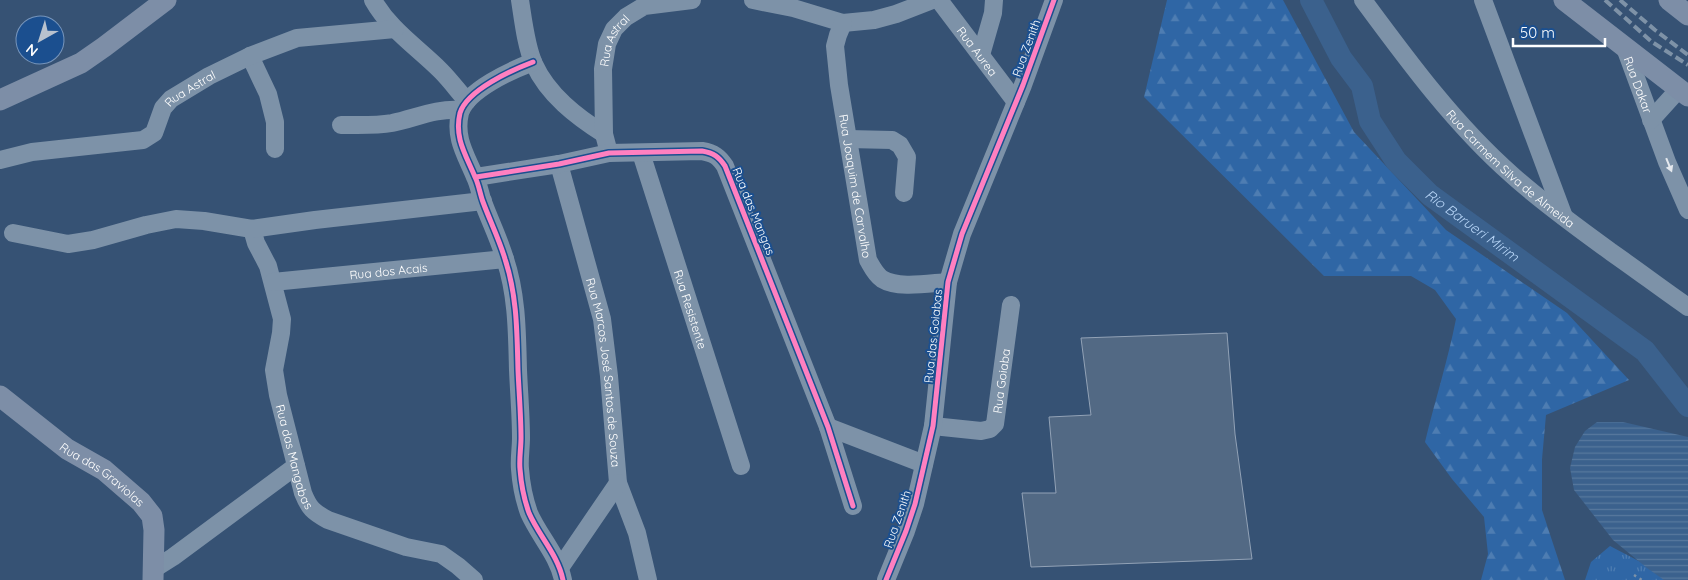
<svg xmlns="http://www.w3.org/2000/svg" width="1688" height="580" viewBox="0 0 1688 580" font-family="Quicksand,sans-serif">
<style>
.grass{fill:url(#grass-tufts)}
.forest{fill:url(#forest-firs)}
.water{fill:url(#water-rules)}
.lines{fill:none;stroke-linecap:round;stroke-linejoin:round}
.river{stroke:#3b618d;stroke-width:22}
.building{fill:#526984;stroke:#92a2b6}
.path{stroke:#7d92a8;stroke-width:2.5;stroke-dasharray:2.5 4;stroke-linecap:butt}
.minor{stroke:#7d92a8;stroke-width:18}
.major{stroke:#7d8ea7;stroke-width:21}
.rail{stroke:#7e92a7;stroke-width:4;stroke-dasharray:9 4;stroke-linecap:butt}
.cycleway-casing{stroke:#1b4f8f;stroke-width:8}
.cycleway{stroke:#ff80c0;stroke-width:5}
.oneway{fill:#e5e9ee}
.labels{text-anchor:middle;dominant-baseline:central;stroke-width:4;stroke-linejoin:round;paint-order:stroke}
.street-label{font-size:12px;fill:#fff;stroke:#1b4f8f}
.water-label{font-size:14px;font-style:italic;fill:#b5d3f5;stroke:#1b4f8f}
</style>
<defs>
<pattern id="grass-tufts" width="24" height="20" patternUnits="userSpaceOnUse" patternTransform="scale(1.25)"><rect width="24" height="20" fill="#2f66a5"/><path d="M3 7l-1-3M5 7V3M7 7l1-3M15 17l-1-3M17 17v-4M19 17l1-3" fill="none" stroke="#4e7db2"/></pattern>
<pattern id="forest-firs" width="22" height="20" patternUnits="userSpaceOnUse" patternTransform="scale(1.25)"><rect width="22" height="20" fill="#2f66a5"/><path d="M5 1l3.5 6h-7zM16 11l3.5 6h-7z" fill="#4e7db2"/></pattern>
<pattern id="water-rules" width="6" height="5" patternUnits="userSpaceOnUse" patternTransform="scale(1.25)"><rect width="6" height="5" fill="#3b618d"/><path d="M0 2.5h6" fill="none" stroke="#58799e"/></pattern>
</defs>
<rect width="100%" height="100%" fill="#365274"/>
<path class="grass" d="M1610 546 1675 580H1585L1591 562Z"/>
<path class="forest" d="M1167 0H1283L1354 132 1446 230 1567 313 1629 380 1546 415 1542 459V510L1565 580H1481L1488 554 1484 517 1452 479 1425 442C1435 400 1448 360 1456 319L1435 290 1411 276H1324L1144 97Z"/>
<path class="water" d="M1597 422H1623L1688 437V580H1664L1647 568 1613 540 1574 490 1570 468 1575 447 1585 431Z"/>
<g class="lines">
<path class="river" id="s1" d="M1311 0 1341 58 1362 86 1370 121 1396 161 1430 195 1645 351 1688 406"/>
</g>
<path class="building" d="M1227 333 1235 434 1252 559 1031 567 1022 493H1056L1049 417 1091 415 1081 338Z"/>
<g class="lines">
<path class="path" d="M1634 575 1642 580"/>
<g class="minor">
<path d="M373 0C390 30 417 47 441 71 450 80 458 91 467 101"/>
<path d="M520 0C523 19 526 47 534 64 548 95 577 117 604 134"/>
<path d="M753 0 793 8 843 23 874 20 896 14 932 0"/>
<path id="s2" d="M939 0 1016 102"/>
<path id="s3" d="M1363 0C1408 61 1455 125 1512 175 1543 203 1577 227 1611 252 1637 270 1662 289 1688 307"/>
<path d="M1483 0 1564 217"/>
<path id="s4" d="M843 23 838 35 835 46 839 85 868 260C872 267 875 274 882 279 898 289 930 283 948 282"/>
<path id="s5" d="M1625 48 1667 162 1688 210"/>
<path d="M981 55 993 13 994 0"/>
<path d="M250 56 268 94 275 122V149"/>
<path d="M533 62C512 70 467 90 460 113 454 138 466 155 475 177 479 185 480 194 483 202 490 221 499 239 505 259 517 295 517 332 518 370 519 393 521 416 521 438 521 448 519 459 520 469 521 483 524 499 529 513 539 536 558 555 563 580"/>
<path d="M1651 120 1679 89"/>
<path d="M341 125C358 125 375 126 392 123 416 118 436 108 461 110"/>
<path d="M848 139 892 140 900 145 907 157 904 193"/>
<path id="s6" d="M609 153 604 134 603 69 607 44 614 29 626 17 644 6 692 0"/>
<path id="s7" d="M641 153 741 466"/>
<path id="s8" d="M0 160 32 152 143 140 154 133 163 108 171 99 209 76 250 56 297 38 395 29"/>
<path id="s9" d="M559 164 602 319 609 376 618 483 637 533 648 580"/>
<path d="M476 177 559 164 609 153 702 151C714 153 719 157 725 166L828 427 853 506"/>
<path id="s10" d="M252 229 256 243 268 266 282 319 281 333 274 370 278 395 303 493C309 508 313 512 328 520L406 547 441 554 458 566 474 580"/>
<path d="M13 233 68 244 93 240 146 225 176 219 204 221 252 229 315 220 483 201"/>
<path id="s11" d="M273 282 505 259"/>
<path id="s12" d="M933 426 981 431 990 429 995 424 1011 305"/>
<path d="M828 427 924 464"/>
<path d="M560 568 618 483"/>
<path d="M154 569 173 557 296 466"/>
<path d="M886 580 906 531 915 504 933 426 948 282 962 234 1023 85 1054 0"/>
</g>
<g class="major">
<path d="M1564 0 1688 96"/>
<path d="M1669 0 1688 15"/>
<path d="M0 100 81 63 104 47 166 0"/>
<path id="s13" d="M0 396 67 449 104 470 141 502 152 516 154 530 153 580"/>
</g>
<g class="rail">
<path d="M1605 0 1652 42 1688 65"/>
<path d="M1620 0 1655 30 1688 55"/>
</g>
<defs>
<g id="cycleway">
<path d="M533 62C512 70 467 90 460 113 454 138 466 155 475 177 479 185 480 194 483 202 490 221 499 239 505 259 517 295 517 332 518 370 519 393 521 416 521 438 521 448 519 459 520 469 521 483 524 499 529 513 539 536 558 555 563 580"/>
<path d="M476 177 559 164 609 153 702 151C714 153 719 157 725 166L828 427 853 506"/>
<path d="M886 580 906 531 915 504 933 426 948 282 962 234 1023 85 1054 0"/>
</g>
</defs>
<use href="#cycleway" class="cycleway-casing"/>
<use href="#cycleway" class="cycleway"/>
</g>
<defs><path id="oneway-solid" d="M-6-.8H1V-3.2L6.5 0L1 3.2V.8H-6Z" transform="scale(1.25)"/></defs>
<use class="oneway" href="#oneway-solid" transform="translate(1669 165) rotate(68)"/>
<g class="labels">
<g class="street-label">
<text stroke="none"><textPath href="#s6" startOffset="116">Rua Astral</textPath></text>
<text transform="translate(1026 48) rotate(-70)">Rua Zenith</text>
<text stroke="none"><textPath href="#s2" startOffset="64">Rua Aurea</textPath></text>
<text stroke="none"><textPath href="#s5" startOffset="39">Rua Dakar</textPath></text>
<text stroke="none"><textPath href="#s8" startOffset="218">Rua Astral</textPath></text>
<text stroke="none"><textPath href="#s3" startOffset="225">Rua Carmem Silva de Almeida</textPath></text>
<text stroke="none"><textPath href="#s4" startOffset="166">Rua Joaquim de Carvalho</textPath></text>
<text transform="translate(754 211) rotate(68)">Rua das Mangas</text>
<text stroke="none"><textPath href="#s11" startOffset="116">Rua dos Acais</textPath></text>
<text stroke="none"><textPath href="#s7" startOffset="164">Rua Resistente</textPath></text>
<text transform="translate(933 336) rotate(-84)">Rua das Goiabas</text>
<text stroke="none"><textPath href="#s9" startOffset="214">Rua Marcos José Santos de Souza</textPath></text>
<text stroke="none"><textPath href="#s12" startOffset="108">Rua Goiaba</textPath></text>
<text stroke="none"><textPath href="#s10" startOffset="236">Rua das Mangabas</textPath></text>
<text stroke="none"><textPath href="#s13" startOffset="129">Rua das Graviolas</textPath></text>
<text transform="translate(897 519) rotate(-71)">Rua Zenith</text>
</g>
<g class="water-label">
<text stroke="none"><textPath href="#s1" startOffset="284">Rio Barueri Mirim</textPath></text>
</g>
</g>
<g transform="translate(40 40) rotate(219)"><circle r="24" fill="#1b4f8f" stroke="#7695bc"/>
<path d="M0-4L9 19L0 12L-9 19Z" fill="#b9c2ce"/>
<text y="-8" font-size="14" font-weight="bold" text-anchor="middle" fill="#ffffff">N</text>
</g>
<path d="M1513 38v8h92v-8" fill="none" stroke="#ffffff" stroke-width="2.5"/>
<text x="1520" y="38" font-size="15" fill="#ffffff" stroke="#1b4f8f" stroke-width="4" paint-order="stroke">50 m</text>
</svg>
